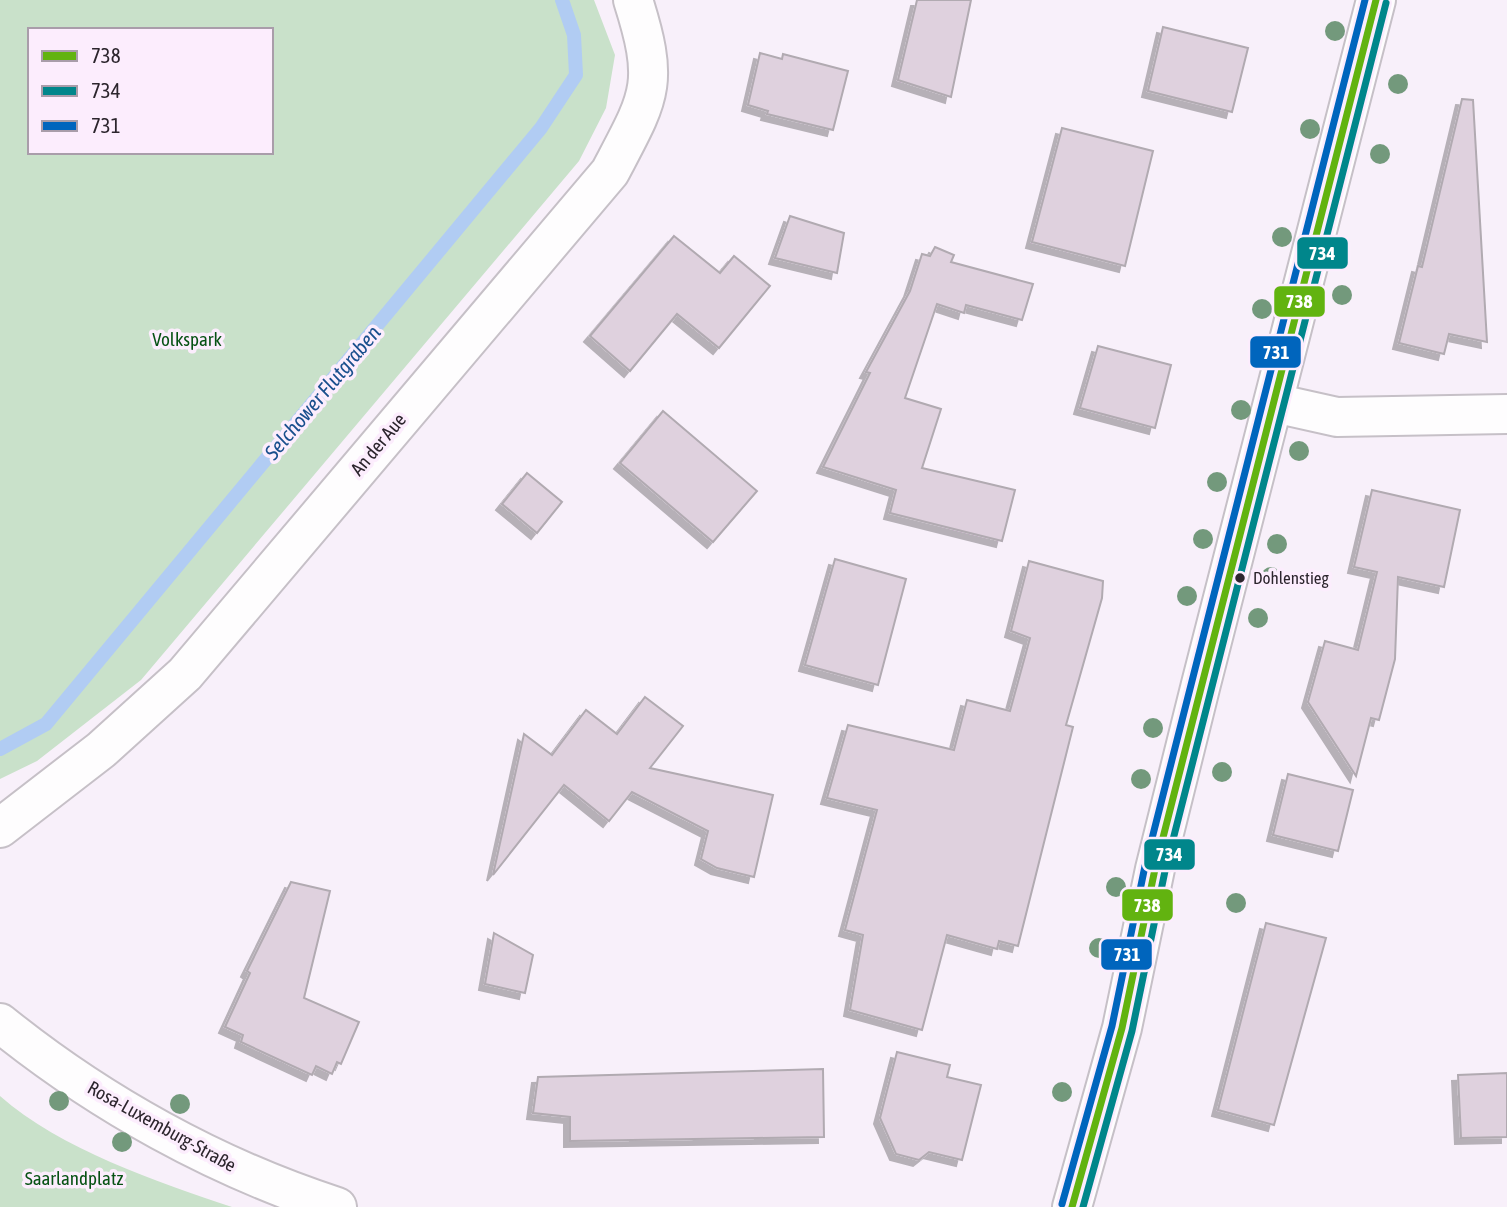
<svg xmlns="http://www.w3.org/2000/svg" width="1507" height="1207" viewBox="0 0 1507 1207" font-family="'Asap Condensed',sans-serif">
<style>
.green{fill:#c9e1ca;fill-rule:evenodd}
.lines{fill:none;stroke-linecap:round;stroke-linejoin:round}
.stream{stroke:#b1ccf3;stroke-width:14}
.building{fill:#dfd1de;stroke:#b1aab1;stroke-width:2;filter:url(#shadow)}
.minor-casing{stroke:#c6c0c7;stroke-width:42}
.minor{stroke:#fefdfe;stroke-width:38}
.bus-1-casing{stroke:#fcedfd;stroke-width:12}
.bus-2-casing{stroke:#fcedfd;stroke-width:12}
.bus-3-casing{stroke:#fcedfd;stroke-width:12}
.bus-1{stroke:#62b310;stroke-width:7}
.bus-2{stroke:#00868b;stroke-width:7}
.bus-3{stroke:#0065bd;stroke-width:7}
.tree{fill:#73997c}
.bus-dot{fill:#2c252d;stroke:#fcedfd;stroke-width:2.5}
.labels{text-anchor:middle;dominant-baseline:central;stroke-width:7;stroke-linejoin:round;paint-order:stroke}
.bus-label{font-size:17px;fill:#2c252d;stroke:#fcedfd;text-anchor:start}
.park-label{font-size:19px;fill:#075214;stroke:#fcedfd}
.street-label{font-size:19px;fill:#2c252d;stroke:#fcedfd}
.water-label{font-size:21px;font-style:italic;fill:#194f8d;stroke:#fcedfd}
.line-badge{stroke:#fcedfd;stroke-width:2.5}
.badge-label{font-size:19px;text-anchor:middle;font-weight:bold;fill:#fff}
</style>
<defs>
<filter id="shadow"><feDropShadow dx="-6" dy="6" stdDeviation="0" flood-color="#0004"/></filter>
</defs>
<rect width="100%" height="100%" fill="#f8f0fa"/>
<g class="green">
<path d="M0 0H594L615 55 606 108 579 161 141 680 37 761 0 779ZM30 30H271V152H30Z"/>
<path d="M0 1096C60 1149 157 1182 232 1207H0Z"/>
</g>
<g class="lines">
<path class="stream" d="M0 749 46 724 541 128 576 75 574 35 562 0"/>
</g>
<g class="building">
<path d="M917 0H971L951 97 898 80Z"/>
<path d="M1163 27 1248 48 1232 112 1148 91Z"/>
<path d="M760 53 782 59 783 54 848 71 833 130 767 114 768 111 748 105Z"/>
<path d="M1462 99 1473 100 1487 342 1449 334 1444 354 1399 343 1418 266 1422 267Z"/>
<path d="M1062 128 1153 151 1125 266 1032 242Z"/>
<path d="M790 216 844 233 837 273 775 258Z"/>
<path d="M674 236 720 273 734 256 770 286 719 348 677 314 630 371 590 336Z"/>
<path d="M935 247 954 255 951 262 1033 284 1022 320 966 305 964 313 937 304 905 398 941 409 922 468 1015 490 1002 541 890 513 896 490 823 467 870 373 866 372 910 291 922 254 930 256Z"/>
<path d="M1098 346 1171 365 1155 428 1080 408Z"/>
<path d="M663 411 757 491 713 542 620 463Z"/>
<path d="M527 473 562 502 537 533 502 504Z"/>
<path d="M1372 490 1460 510 1444 587 1398 577 1395 659 1379 720 1371 718 1356 776 1308 702 1325 641 1358 650 1377 572 1354 567Z"/>
<path d="M835 559 906 579 878 685 805 665Z"/>
<path d="M1029 561 1103 581 1102 598 1066 725 1073 727 1018 946 999 941 997 949 947 935 922 1030 850 1010 863 935 845 930 877 810 827 798 848 725 954 750 967 700 1010 711 1030 638 1011 631Z"/>
<path d="M645 697 683 726 650 768 773 795 754 877 717 868 701 859 708 831 632 792 609 821 564 785 493 875 524 734 552 755 586 710 617 734Z"/>
<path d="M1288 774 1353 790 1338 851 1273 835Z"/>
<path d="M291 882 330 891 304 998 359 1022 341 1064 337 1062 332 1074 316 1066 312 1075 241 1042 243 1035 225 1027 250 973 247 971Z"/>
<path d="M1266 923 1326 938 1274 1125 1218 1110Z"/>
<path d="M494 933 533 955 525 993 485 984Z"/>
<path d="M897 1052 950 1065 947 1077 981 1085 962 1160 929 1152 919 1160 896 1154 880 1118Z"/>
<path d="M823 1069 824 1137 570 1141V1117L533 1113 538 1077Z"/>
<path d="M1507 1073V1137L1461 1138 1458 1075Z"/>
</g>
<g class="lines">
<defs>
<g id="minor">
<path d="M1274 403 1337 417 1507 414"/>
<path d="M0 828 101 750 185 674 610 172C650 96 660 85 633 0"/>
<path d="M0 1023C99 1103 216 1168 337 1207"/>
<path d="M1072 1207 1122 1028 1155 869 1201 684 1376 0"/>
</g>
</defs>
<use href="#minor" class="minor-casing"/>
<use href="#minor" class="minor"/>
<defs>
<path id="bus-1" d="M1072 1207 1122 1028 1155 869 1376 0"/>
<path id="bus-2" d="M1083 1207 1132 1031 1165 871 1386 3"/>
<path id="bus-3" d="M1062 1204 1112 1026 1145 866 1365 0"/>
</defs>
<use href="#bus-1" class="bus-1-casing"/>
<use href="#bus-2" class="bus-2-casing"/>
<use href="#bus-3" class="bus-3-casing"/>
<use href="#bus-1" class="bus-1"/>
<use href="#bus-2" class="bus-2"/>
<use href="#bus-3" class="bus-3"/>
</g>
<g class="tree">
<circle cx="1335" cy="31" r="10"/>
<circle cx="1398" cy="84" r="10"/>
<circle cx="1310" cy="129" r="10"/>
<circle cx="1380" cy="154" r="10"/>
<circle cx="1282" cy="237" r="10"/>
<circle cx="1342" cy="295" r="10"/>
<circle cx="1262" cy="309" r="10"/>
<circle cx="1241" cy="410" r="10"/>
<circle cx="1299" cy="451" r="10"/>
<circle cx="1217" cy="482" r="10"/>
<circle cx="1203" cy="539" r="10"/>
<circle cx="1277" cy="544" r="10"/>
<circle cx="1271" cy="577" r="10"/>
<circle cx="1187" cy="596" r="10"/>
<circle cx="1258" cy="618" r="10"/>
<circle cx="1153" cy="728" r="10"/>
<circle cx="1222" cy="772" r="10"/>
<circle cx="1141" cy="779" r="10"/>
<circle cx="1116" cy="887" r="10"/>
<circle cx="1236" cy="903" r="10"/>
<circle cx="1099" cy="948" r="10"/>
<circle cx="1062" cy="1092" r="10"/>
<circle cx="59" cy="1101" r="10"/>
<circle cx="180" cy="1104" r="10"/>
<circle cx="122" cy="1142" r="10"/>
</g>
<circle class="bus-dot" cx="1240" cy="578" r="6"/>
<g class="labels">
<g class="bus-label">
<text x="1253" y="578">Dohlenstieg</text>
</g>
<g class="park-label">
<text x="187" y="339">Volkspark</text>
<text x="74" y="1178">Saarlandplatz</text>
</g>
<g class="street-label">
<text transform="translate(378 444) rotate(-50)">An der Aue</text>
<text transform="translate(162 1126) rotate(29)">Rosa-Luxemburg-Straße</text>
</g>
<g class="water-label">
<text transform="translate(322 392) rotate(-50)">Selchower Flutgraben</text>
</g>
</g>
<g class="line-badge">
<rect x="1296" y="236" width="53" height="34" rx="7" fill="#00868b"/>
<rect x="1273" y="285" width="53" height="33" rx="7" fill="#62b310"/>
<rect x="1249" y="335" width="53" height="34" rx="7" fill="#0065bd"/>
<rect x="1143" y="838" width="53" height="33" rx="7" fill="#00868b"/>
<rect x="1121" y="888" width="53" height="34" rx="7" fill="#62b310"/>
<rect x="1100" y="938" width="53" height="33" rx="7" fill="#0065bd"/>
</g>
<g class="badge-label">
<text x="1322" y="260">734</text>
<text x="1299" y="308">738</text>
<text x="1276" y="359">731</text>
<text x="1169" y="861">734</text>
<text x="1147" y="912">738</text>
<text x="1127" y="961">731</text>
</g>
<rect x="28" y="28" width="245" height="126" fill="#fcedfd" stroke="#a99daa" stroke-width="2"/>
<rect x="42" y="51" width="35" height="10" fill="#62b310" stroke="#a99daa" stroke-width="2"/>
<text x="91" y="63" font-size="21" fill="#2c252d">738</text>
<rect x="42" y="86" width="35" height="10" fill="#00868b" stroke="#a99daa" stroke-width="2"/>
<text x="91" y="98" font-size="21" fill="#2c252d">734</text>
<rect x="42" y="121" width="35" height="10" fill="#0065bd" stroke="#a99daa" stroke-width="2"/>
<text x="91" y="133" font-size="21" fill="#2c252d">731</text>
</svg>
